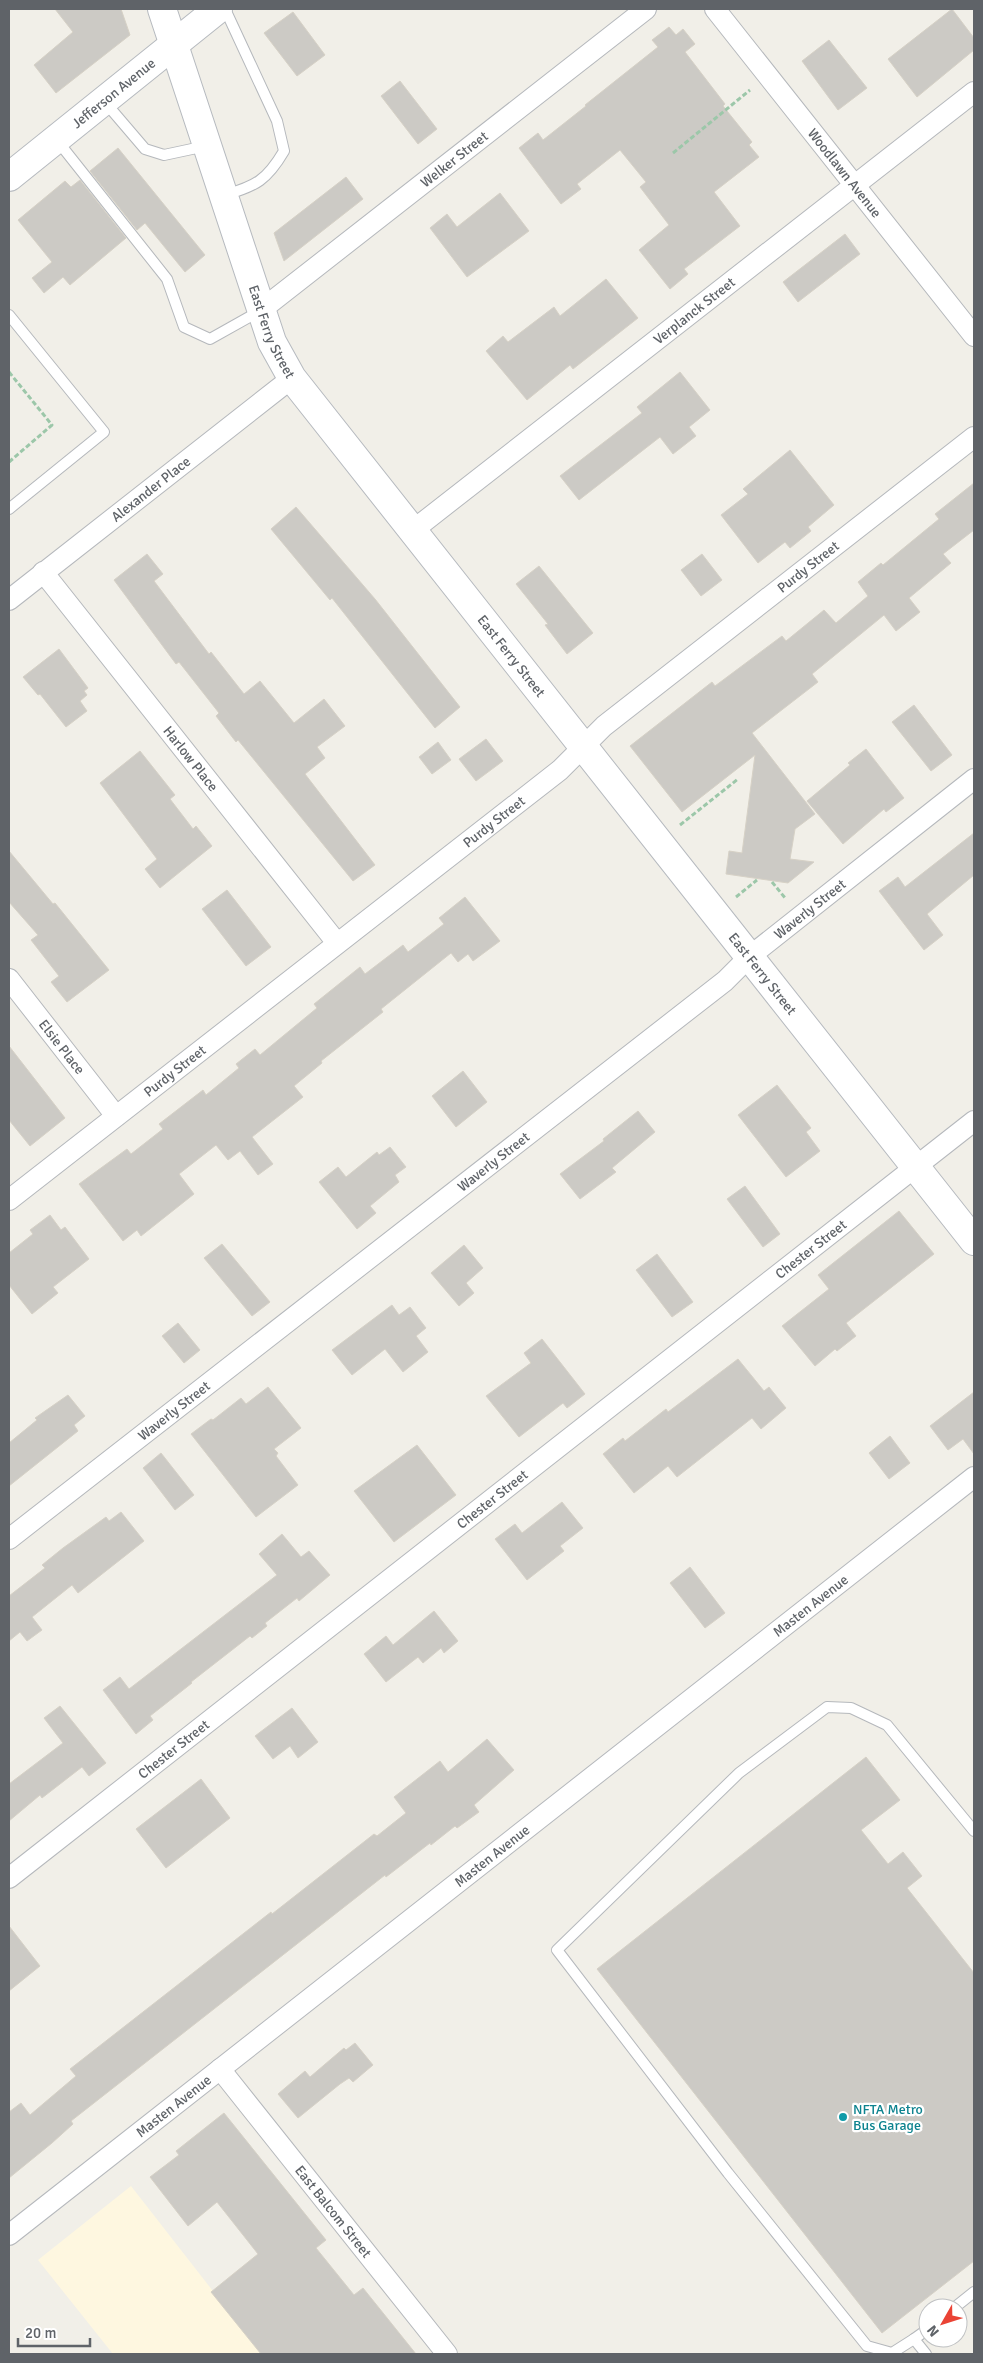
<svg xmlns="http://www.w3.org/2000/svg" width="983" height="2363" viewBox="0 0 983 2363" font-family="Signika,sans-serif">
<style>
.commercial{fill:#fef7e0}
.building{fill:#cccac5;stroke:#d6d1c6}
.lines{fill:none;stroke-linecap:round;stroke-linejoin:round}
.lane-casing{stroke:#b5b8bc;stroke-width:12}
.street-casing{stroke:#b5b8bc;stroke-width:22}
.secondary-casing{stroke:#b6babf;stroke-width:30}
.path{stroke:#9cc7a9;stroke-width:3;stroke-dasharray:5 2.5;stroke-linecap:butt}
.lane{stroke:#fff;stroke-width:10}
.street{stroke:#fff;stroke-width:20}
.secondary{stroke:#fff;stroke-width:28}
.culture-dot{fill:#0f9aa8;stroke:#fff;stroke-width:2}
.labels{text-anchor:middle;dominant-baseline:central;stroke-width:4.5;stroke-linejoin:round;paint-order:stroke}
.street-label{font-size:14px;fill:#5f6368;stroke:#fff}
.culture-label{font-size:14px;fill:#0d838f;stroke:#fff;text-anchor:start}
</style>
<rect width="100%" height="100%" fill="#f1efe8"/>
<path class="commercial" d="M131 2186 262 2354H113L38 2260Z"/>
<g class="building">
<path d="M55 9H121L130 35 56 93 34 65 73 32Z"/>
<path d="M952 9 974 38V50L917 97 888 59Z"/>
<path d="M293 12 325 55 297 76 264 33Z"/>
<path d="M669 27 676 35 683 29 695 44 685 52 725 104 723 106 752 142 749 145 759 157 714 192 740 226 684 269 688 274 670 289 639 250 669 225 640 187 646 182 620 150 577 184 581 189 561 204 519 148 538 133 543 140 586 106 585 105 658 47 652 40Z"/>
<path d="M829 40 867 88 838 110 802 61Z"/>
<path d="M400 81 437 129 418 144 381 96Z"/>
<path d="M118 148 205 255 185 272 145 223 137 230 90 171Z"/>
<path d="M346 177 363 199 284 261 274 233Z"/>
<path d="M80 180 126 238 70 285 63 277 44 293 32 278 52 262 18 220 65 181 71 187Z"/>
<path d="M500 193 529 231 467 277 430 228 447 214 457 227Z"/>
<path d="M845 234 860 254 798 302 783 282Z"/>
<path d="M606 279 638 318 573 369 570 365 527 400 486 351 503 336 508 342 554 307 560 316Z"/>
<path d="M680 372 710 410 689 427 696 436 673 454 660 437 579 500 560 476 642 413 637 407Z"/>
<path d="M790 450 834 505 808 527 811 531 790 548 785 542 758 563 721 515 748 494 743 489Z"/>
<path d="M974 483V530L943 554 951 563 909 598 920 612 896 631 884 615 812 674 818 682 752 733 815 814 795 829 790 859 814 862 788 883 726 874 729 851 742 853 755 755 682 812 630 746 712 682 715 686 782 636 786 641 824 610 836 623 868 596 858 582 881 563 883 565 939 519 935 514Z"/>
<path d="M296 507 375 599 460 707 435 728 332 598 330 600 271 529Z"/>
<path d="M147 554 163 574 154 581 209 654 211 652 244 694 260 681 294 723 324 699 345 726 317 747 325 758 305 774 375 865 353 881 238 740 236 742 216 716 219 713 179 662 176 664 114 580Z"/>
<path d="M702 554 722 580 701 596 681 570Z"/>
<path d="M539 566 593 633 567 654 545 625 548 624 516 584Z"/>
<path d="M59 649 88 688 84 691 87 695 80 701 87 711 66 727 40 694 38 695 23 677Z"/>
<path d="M914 705 952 755 931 771 892 722Z"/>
<path d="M486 739 503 761 476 781 459 759Z"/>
<path d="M438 742 451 760 432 774 419 757Z"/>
<path d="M866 749 904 798 886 812 884 809 843 844 807 801 850 765 848 763Z"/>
<path d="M140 751 175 795 170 799 193 829 196 826 212 846 160 888 145 869 157 859 100 783Z"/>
<path d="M974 833V875L927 914 943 935 924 950 879 891 898 877 905 887Z"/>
<path d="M9 851 53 904 55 903 109 970 67 1002 51 982 59 976 31 940 38 935 9 902Z"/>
<path d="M227 890 271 947 246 966 202 909Z"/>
<path d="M465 897 500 941 473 961 468 954 458 962 451 953 381 1009 383 1012 321 1061 322 1063 294 1086 303 1097 252 1137 273 1164 258 1175 240 1151 228 1160 216 1145 179 1174 194 1194 141 1236 137 1230 123 1241 79 1184 127 1149 131 1154 163 1129 159 1124 203 1090 206 1095 239 1068 236 1064 255 1049 260 1055 317 1008 314 1004 360 967 365 974 403 945 408 952 444 924 439 918Z"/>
<path d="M9 1046 65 1118 30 1146 9 1120Z"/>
<path d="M463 1071 487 1102 456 1127 432 1096Z"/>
<path d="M777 1085 811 1128 806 1132 820 1151 786 1177 738 1115Z"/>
<path d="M638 1111 655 1132 612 1168 616 1172 580 1199 560 1174 604 1141 603 1139Z"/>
<path d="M390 1147 406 1167 395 1175 399 1182 370 1206 376 1213 357 1229 319 1182 338 1167 346 1177 377 1152 379 1155Z"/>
<path d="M745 1186 780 1234 763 1247 727 1199Z"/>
<path d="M899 1211 934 1254 846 1323 856 1336 837 1351 835 1349 815 1366 782 1326 829 1289 818 1275Z"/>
<path d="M50 1215 61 1230 65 1227 89 1259 53 1287 58 1293 32 1314 9 1285V1253L33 1234 30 1230Z"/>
<path d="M222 1244 270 1302 252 1316 204 1258Z"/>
<path d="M464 1245 483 1268 466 1283 474 1293 459 1306 431 1273Z"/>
<path d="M657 1254 693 1302 672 1317 636 1270Z"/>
<path d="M392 1305 399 1315 410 1307 426 1328 416 1336 428 1352 403 1372 385 1349 352 1375 332 1350Z"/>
<path d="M178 1323 200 1350 184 1363 162 1336Z"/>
<path d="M542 1339 585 1394 567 1408 563 1403 519 1437 486 1396 531 1363 524 1353Z"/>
<path d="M738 1359 764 1391 769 1387 786 1408 761 1429 752 1418 677 1477 668 1466 634 1493 603 1454 623 1438 625 1441 666 1409 668 1412Z"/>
<path d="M268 1387 301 1428 274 1449 278 1453 276 1456 298 1485 256 1517 191 1434 211 1419 213 1420 241 1398 246 1404Z"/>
<path d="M974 1392V1454L963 1439 948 1450 930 1426Z"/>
<path d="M68 1395 85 1416 74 1425 78 1431 9 1486V1443L37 1420 35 1418Z"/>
<path d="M890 1436 910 1463 889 1479 869 1453Z"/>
<path d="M417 1445 456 1495 394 1542 354 1491Z"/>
<path d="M161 1453 194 1495 175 1510 143 1468Z"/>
<path d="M562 1502 583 1528 560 1546 564 1551 527 1580 495 1539 515 1524 522 1533Z"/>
<path d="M121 1512 144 1541 78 1593 72 1585 32 1617 42 1630 27 1641 20 1632 9 1641V1596L45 1568 42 1565 63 1548 106 1517 109 1521Z"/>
<path d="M282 1534 301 1557 309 1551 330 1575 299 1601 297 1598 265 1623 267 1626 252 1638 250 1636 191 1682 192 1683 150 1716 153 1720 136 1734 103 1690 120 1677 129 1689 277 1575 259 1554Z"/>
<path d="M690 1567 725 1613 705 1628 670 1583Z"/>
<path d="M434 1611 458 1641 444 1653 441 1648 423 1663 418 1657 386 1682 364 1654 386 1636 393 1645Z"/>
<path d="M60 1706 106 1763 89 1776 82 1767 42 1798 40 1795 9 1821V1784L63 1743 44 1718Z"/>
<path d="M292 1708 318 1742 298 1758 290 1746 273 1759 255 1736Z"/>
<path d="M487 1739 514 1770 474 1805 479 1812 457 1828 455 1826 431 1845 430 1843 386 1877 385 1875 71 2121 73 2124 52 2143 9 2178V2112L21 2103 30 2115 76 2076 70 2069 271 1912 272 1914 374 1834 377 1836 406 1813 394 1797 440 1761 448 1772Z"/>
<path d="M866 1757 900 1800 861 1830 888 1864 903 1852 922 1876 907 1888 974 1973V2261L882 2333 597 1969Z"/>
<path d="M201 1779 230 1818 166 1868 136 1829Z"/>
<path d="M9 1926 40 1966 9 1991Z"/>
<path d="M355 2043 373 2065 353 2082 349 2078 340 2084 298 2118 278 2094 305 2071 310 2077 344 2048 346 2050Z"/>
<path d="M224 2113 326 2240 316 2248 354 2295 363 2288 416 2354H261L211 2292 258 2254 217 2202 188 2226 150 2177 179 2155 176 2151Z"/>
</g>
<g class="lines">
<defs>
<g id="lane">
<path d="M104 101 145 149 164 155 206 146"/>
<path d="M56 139 167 279 184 327 210 339 260 311"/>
<path d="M225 195C256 186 267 180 284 151L277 121 225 9"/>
<path d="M9 315 104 432 9 509"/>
<path d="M954 2308 974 2292"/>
<path d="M914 2339 892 2353 867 2346 728 2173 557 1950 739 1773 827 1707 851 1708 887 1725 974 1831"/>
<path d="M926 2354 914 2339 928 2329"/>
</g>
<g id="street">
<path id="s1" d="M715 9 974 336"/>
<path id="s2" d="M261 310 646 9"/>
<path id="s3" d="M412 531 974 92"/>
<path id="s4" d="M43 572 337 943"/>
<path id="s5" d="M9 600 292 378"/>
<path id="s6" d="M9 979 116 1116"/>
<path id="s7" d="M9 1200 560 770 604 726 974 437"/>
<path id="s8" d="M9 1539 725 981 749 957 974 779"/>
<path id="s9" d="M9 1878 974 1121"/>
<path id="s10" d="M220 2069 447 2354"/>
<path id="s11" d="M9 2235 974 1477"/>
</g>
<g id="secondary">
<path id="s12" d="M162 9 272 342 292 378 974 1241"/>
<path id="s13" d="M9 177 218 9"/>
</g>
</defs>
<use href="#lane" class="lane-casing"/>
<use href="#street" class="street-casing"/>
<use href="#secondary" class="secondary-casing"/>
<g class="path">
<path d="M673 153 750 90"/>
<path d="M9 372 52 425 9 462"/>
<path d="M680 825 738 779"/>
<path d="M772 882 786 899"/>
<path d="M736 897 757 880"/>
</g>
<use href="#lane" class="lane"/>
<use href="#street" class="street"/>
<use href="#secondary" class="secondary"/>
</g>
<circle class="culture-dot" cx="843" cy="2117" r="5"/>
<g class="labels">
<g class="street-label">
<text stroke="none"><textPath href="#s13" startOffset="134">Jefferson Avenue</textPath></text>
<text stroke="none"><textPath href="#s2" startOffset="245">Welker Street</textPath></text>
<text stroke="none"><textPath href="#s1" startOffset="209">Woodlawn Avenue</textPath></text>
<text stroke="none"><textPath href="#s3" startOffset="358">Verplanck Street</textPath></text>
<text stroke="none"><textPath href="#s12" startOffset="341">East Ferry Street</textPath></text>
<text stroke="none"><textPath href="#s5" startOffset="180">Alexander Place</textPath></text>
<text stroke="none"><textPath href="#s7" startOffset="1020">Purdy Street</textPath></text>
<text stroke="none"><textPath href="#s12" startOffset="746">East Ferry Street</textPath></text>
<text stroke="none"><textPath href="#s4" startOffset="238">Harlow Place</textPath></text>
<text stroke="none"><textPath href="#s7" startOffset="615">Purdy Street</textPath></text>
<text stroke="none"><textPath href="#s8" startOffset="1019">Waverly Street</textPath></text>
<text stroke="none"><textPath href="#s12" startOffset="1151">East Ferry Street</textPath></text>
<text stroke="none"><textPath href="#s6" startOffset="86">Elsie Place</textPath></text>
<text stroke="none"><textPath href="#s7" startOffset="210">Purdy Street</textPath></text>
<text stroke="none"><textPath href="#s8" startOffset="614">Waverly Street</textPath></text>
<text stroke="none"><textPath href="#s9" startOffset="1019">Chester Street</textPath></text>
<text stroke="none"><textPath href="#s8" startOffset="209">Waverly Street</textPath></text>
<text stroke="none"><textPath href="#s9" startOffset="614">Chester Street</textPath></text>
<text stroke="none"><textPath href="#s11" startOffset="1019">Masten Avenue</textPath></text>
<text stroke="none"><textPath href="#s9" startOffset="209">Chester Street</textPath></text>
<text stroke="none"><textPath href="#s11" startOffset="614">Masten Avenue</textPath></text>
<text stroke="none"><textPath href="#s11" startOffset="209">Masten Avenue</textPath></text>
<text stroke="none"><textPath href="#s10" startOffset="182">East Balcom Street</textPath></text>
</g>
<g class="culture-label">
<text x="853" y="2109">NFTA Metro<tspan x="853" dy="16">Bus Garage</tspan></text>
</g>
</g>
<rect width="983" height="2363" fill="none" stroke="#5f6368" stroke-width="20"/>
<g transform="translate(943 2323) rotate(231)"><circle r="24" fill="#ffffff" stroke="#bfc1c3"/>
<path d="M0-4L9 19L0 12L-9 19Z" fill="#ea4335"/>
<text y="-8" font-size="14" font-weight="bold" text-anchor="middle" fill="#5f6368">N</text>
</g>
<path d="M18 2338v8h72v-8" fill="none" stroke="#5f6368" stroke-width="2.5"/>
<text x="25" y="2338" font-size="15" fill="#5f6368" stroke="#ffffff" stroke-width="4" paint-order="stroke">20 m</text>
</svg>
